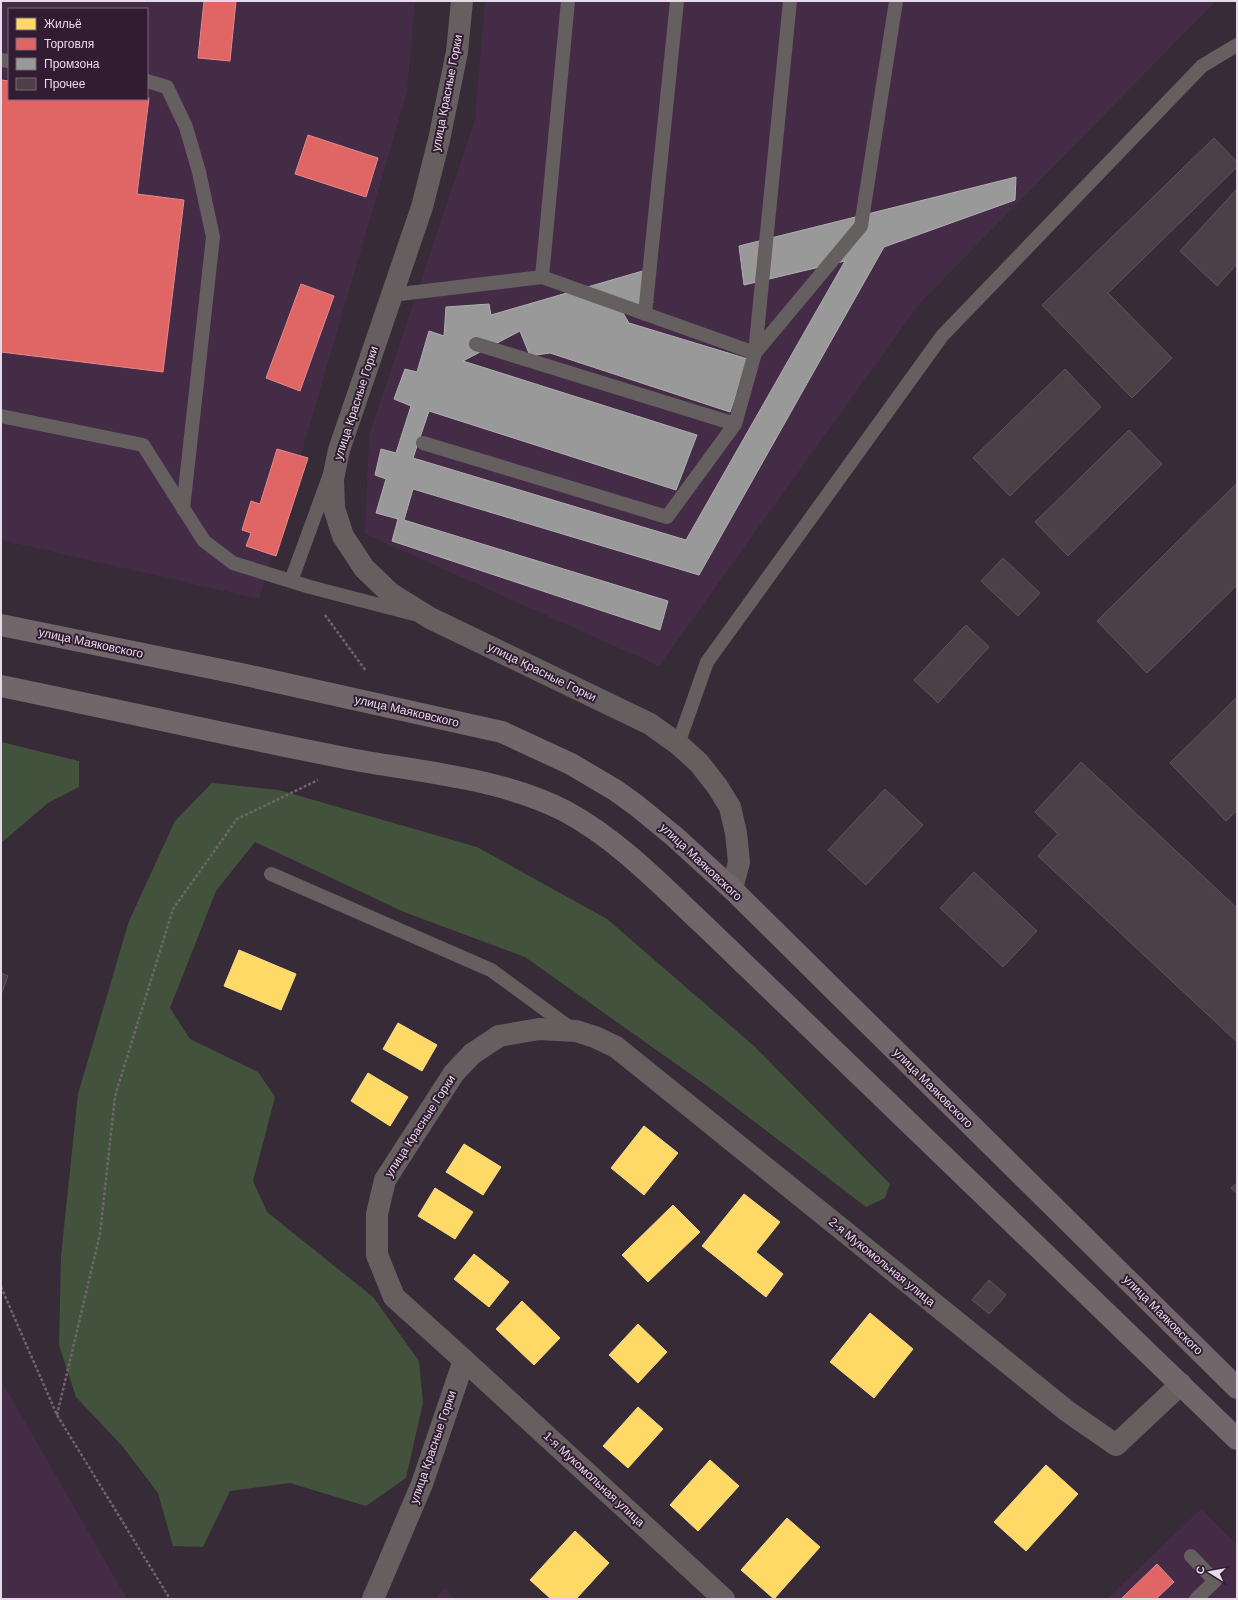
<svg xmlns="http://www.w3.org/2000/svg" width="1238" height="1600" viewBox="0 0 1238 1600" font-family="Arial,sans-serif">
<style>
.built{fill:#442c46;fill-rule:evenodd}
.green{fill:#43523c}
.homes{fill:#ffd966;stroke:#f8da8d}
.shops{fill:#e06666;stroke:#e2898d}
.industry{fill:#999;stroke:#b1adb1}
.building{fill:#4c4046;stroke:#60545a}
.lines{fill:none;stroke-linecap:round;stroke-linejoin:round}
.path{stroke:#6c6669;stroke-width:2.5;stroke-dasharray:3 2;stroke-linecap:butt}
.service{stroke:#665f60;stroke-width:14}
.minor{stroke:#665f60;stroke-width:22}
.primary{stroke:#71676a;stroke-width:22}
.labels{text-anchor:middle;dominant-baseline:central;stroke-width:4;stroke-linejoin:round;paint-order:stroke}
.street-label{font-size:12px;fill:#e8dbe9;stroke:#311c32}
</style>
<rect width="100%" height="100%" fill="#362b37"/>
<g class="built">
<path d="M1 1H415L407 92 259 599 1 540ZM9 9H147V99H9Z"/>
<path d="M485 1H1216L919 304 659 666 365 534 369 435 475 120Z"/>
<path d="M1 1380 6 1389 127 1599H1Z"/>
<path d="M1201 1509 1237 1545V1599H1107Z"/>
<path d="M445 1589 455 1599H435Z"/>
</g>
<g class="green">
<path d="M1 742 79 761V787L48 803 1 843Z"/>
<path d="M212 783 279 790 477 847 607 919 754 1046 890 1184 885 1198 866 1207 717 1093 525 957 404 912 255 842 216 891 170 1008 190 1039 258 1072 275 1097 253 1181 267 1212 373 1297 419 1361 423 1403 406 1478 366 1506 290 1483 230 1491 203 1547 173 1546 158 1493 123 1447 76 1397 59 1345 61 1256 78 1094 129 921 175 821Z"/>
</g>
<g class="homes">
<path d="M239 950 296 974 281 1010 224 986Z"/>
<path d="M398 1023 437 1045 422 1071 383 1049Z"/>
<path d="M368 1073 408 1097 390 1126 351 1101Z"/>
<path d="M644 1126 678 1153 644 1195 611 1168Z"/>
<path d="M464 1144 501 1167 483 1195 446 1172Z"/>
<path d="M435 1188 473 1212 455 1239 418 1216Z"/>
<path d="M744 1194 780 1222 756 1252 783 1274 766 1297 702 1246Z"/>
<path d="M673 1205 700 1232 648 1282 622 1255Z"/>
<path d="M474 1254 509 1282 489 1307 454 1279Z"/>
<path d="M522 1301 560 1338 534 1365 496 1329Z"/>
<path d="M870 1313 913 1349 874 1398 830 1362Z"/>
<path d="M638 1324 667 1352 638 1383 609 1355Z"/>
<path d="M638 1407 663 1429 628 1468 603 1446Z"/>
<path d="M710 1460 739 1486 698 1531 670 1505Z"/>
<path d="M1046 1465 1078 1494 1026 1551 994 1522Z"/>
<path d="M787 1518 820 1547 774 1599 741 1570Z"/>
<path d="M575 1531 609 1563 576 1599H551L530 1580Z"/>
</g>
<g class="shops">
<path d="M204 1H236L230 61 198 58Z"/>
<path d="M1 80 9 81V99L149 98 137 194 184 200 163 372 1 352Z"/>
<path d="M308 135 378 158 366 197 295 174Z"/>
<path d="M301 284 334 296 300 391 266 378Z"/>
<path d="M277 449 308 458 276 556 246 546 251 533 242 530 251 501 260 504Z"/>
<path d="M1157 1564 1174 1582 1156 1599H1121Z"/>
</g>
<path class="industry" d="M1016 177 1015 200 884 247 699 575 413 489 404 520 668 601 660 630 392 541 398 519 376 513 386 479 375 475 381 449 396 453 411 406 394 399 405 369 417 372 429 331 444 336 446 307 489 304 491 315 646 270 653 303 623 313 629 323 748 359 730 412 550 353 530 356 520 331 463 361 697 435 676 490 429 411 413 458 686 540 845 261 744 285 739 246Z"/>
<g class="building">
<path d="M1214 138 1237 162V167L1108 293 1172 358 1132 398 1042 305Z"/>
<path d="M1237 189V264L1217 286 1180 251Z"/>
<path d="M1065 369 1101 407 1010 496 973 458Z"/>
<path d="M1129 430 1162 464 1068 556 1035 522Z"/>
<path d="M1237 483V585L1147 673 1097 621Z"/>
<path d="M1003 558 1040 593 1018 616 981 581Z"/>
<path d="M966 625 989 647 938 703 914 680Z"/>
<path d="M1237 697V810L1226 821 1170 763Z"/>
<path d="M1081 762 1237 908V1042L1038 856 1058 834 1035 812Z"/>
<path d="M885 789 923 825 866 885 828 850Z"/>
<path d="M974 872 1037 931 1003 967 940 908Z"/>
<path d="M1 973 8 976 1 995Z"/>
<path d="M1237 1183V1194L1231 1188Z"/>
<path d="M989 1280 1006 1295 989 1314 972 1300Z"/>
</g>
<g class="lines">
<g class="path">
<path d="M325 615 366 671"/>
<path d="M1 1287 57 1415 170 1599"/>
<path d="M57 1415 100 1234 115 1096 173 909 237 819 318 780"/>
</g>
<g class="service">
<path d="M1 60 9 61"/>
<path d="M147 81 167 87 186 127 199 172 213 237 183 509"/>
<path d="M542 277 568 1"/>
<path d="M392 295 542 277 755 353 790 1"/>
<path d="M645 314 677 1"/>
<path d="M476 344 735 424"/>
<path d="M1 416 143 445 204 541 233 563 310 587 414 614"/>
<path d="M423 443 667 517 735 424 755 353 861 226 896 1"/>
<path d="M291 581 329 477"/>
<path d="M678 744 707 662 942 336 1202 66 1237 45"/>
<path d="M271 874 491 970 573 1030"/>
<path d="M1191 1556 1215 1581 1196 1599"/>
</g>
<g class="minor">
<path d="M462 1 457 52 439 140 422 207 339 450 333 479 334 508 343 536 364 568 390 593 430 618 650 724 678 744 699 763 717 786 730 807 736 833 739 862 732 889"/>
<path d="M464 1360 724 1599"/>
<path d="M373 1599 422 1484 464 1360 394 1297 377 1255V1214L385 1180 454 1073 472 1054 499 1036 539 1029 576 1031 595 1037 616 1047 1067 1411 1116 1445 1181 1384"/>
</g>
<g class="primary">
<path d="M1 625 241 674 502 732 571 764 615 790 636 805 675 837 732 889 1237 1388"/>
<path d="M1 686C117 710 233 736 350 759 420 772 501 778 565 811 619 840 662 886 707 928L1237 1439"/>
</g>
</g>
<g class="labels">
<g class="street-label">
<text transform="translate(447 93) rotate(-79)">улица Красные Горки</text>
<text transform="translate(356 403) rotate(-72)">улица Красные Горки</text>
<text transform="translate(91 643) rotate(12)">улица Маяковского</text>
<text transform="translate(542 672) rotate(26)">улица Красные Горки</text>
<text transform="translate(407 711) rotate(13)">улица Маяковского</text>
<text transform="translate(701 862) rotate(43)">улица Маяковского</text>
<text transform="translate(933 1088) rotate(45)">улица Маяковского</text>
<text transform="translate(420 1126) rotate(-57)">улица Красные Горки</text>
<text transform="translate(882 1262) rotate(39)">2-я Мукомольная улица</text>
<text transform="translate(1163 1315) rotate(45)">улица Маяковского</text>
<text transform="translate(433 1447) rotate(-71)">улица Красные Горки</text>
<text transform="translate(594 1479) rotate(43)">1-я Мукомольная улица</text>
</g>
</g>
<rect width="1238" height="1600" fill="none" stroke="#e8dbe9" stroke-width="4"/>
<rect x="8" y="8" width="140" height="92" fill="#311c32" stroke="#7a687b"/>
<rect x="16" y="18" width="20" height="12" fill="#ffd966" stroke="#7a687b"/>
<text x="44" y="28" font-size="12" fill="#e8dbe9">Жильё</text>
<rect x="16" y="38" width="20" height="12" fill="#e06666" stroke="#7a687b"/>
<text x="44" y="48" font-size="12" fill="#e8dbe9">Торговля</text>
<rect x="16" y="58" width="20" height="12" fill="#999999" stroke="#7a687b"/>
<text x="44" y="68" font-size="12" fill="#e8dbe9">Промзона</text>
<rect x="16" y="78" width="20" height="12" fill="#4c4046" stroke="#7a687b"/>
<text x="44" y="88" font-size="12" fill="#e8dbe9">Прочее</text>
<g transform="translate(1210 1572) rotate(281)" stroke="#311c32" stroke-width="3" paint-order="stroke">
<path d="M0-3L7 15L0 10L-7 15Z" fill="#e8dbe9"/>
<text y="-6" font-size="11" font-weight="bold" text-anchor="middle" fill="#e8dbe9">С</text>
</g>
</svg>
